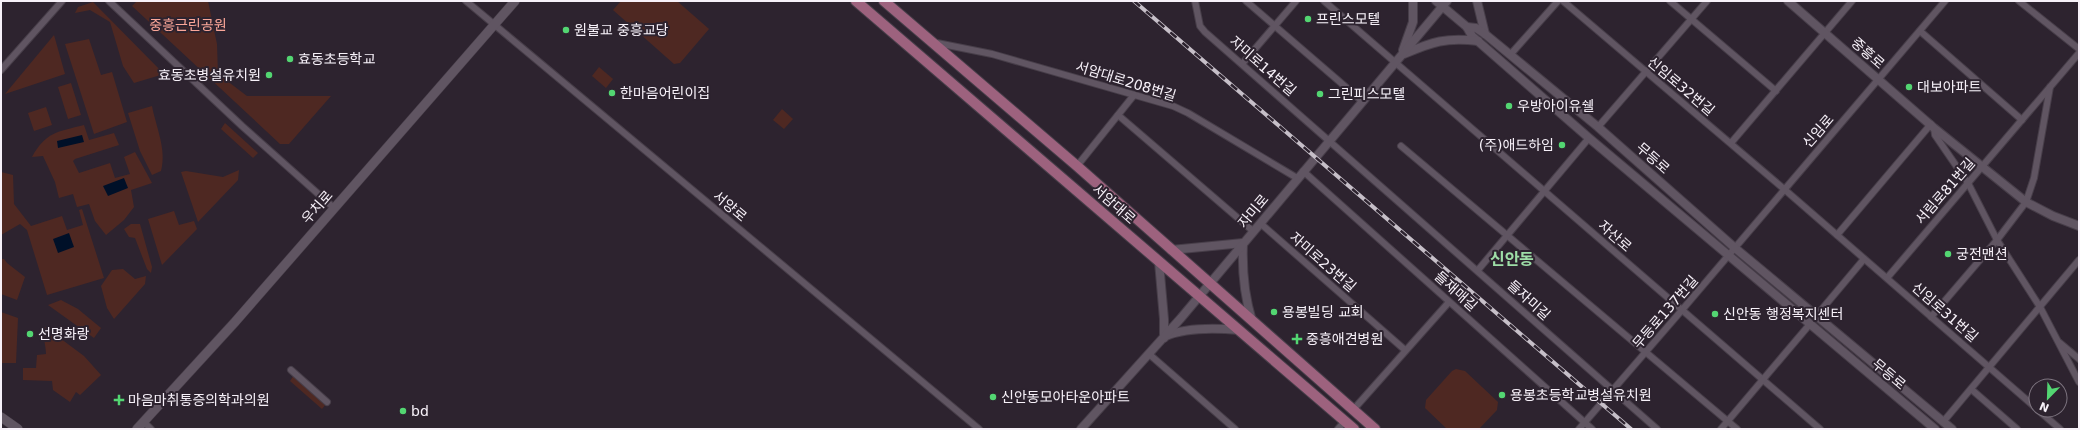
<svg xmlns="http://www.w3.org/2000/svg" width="2080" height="430" viewBox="0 0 2080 430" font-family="'DejaVu Sans','Noto Sans KR',sans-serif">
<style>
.green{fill:#4e2822}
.water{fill:#001028}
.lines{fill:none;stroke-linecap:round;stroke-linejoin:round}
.minor-casing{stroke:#473e49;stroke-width:8}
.tertiary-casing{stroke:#473e49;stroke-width:10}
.secondary-casing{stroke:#473e49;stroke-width:10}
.primary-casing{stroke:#473e49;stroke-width:12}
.minor{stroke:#605562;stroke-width:6}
.tertiary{stroke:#605562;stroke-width:8}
.secondary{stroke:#605562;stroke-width:9}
.primary{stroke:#9d627e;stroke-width:10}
.rail-casing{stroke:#c6bfc8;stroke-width:4}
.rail{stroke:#2d232f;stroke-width:2.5;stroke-dasharray:8;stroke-linecap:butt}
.poi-dot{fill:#53d672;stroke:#2d232f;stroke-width:1.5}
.labels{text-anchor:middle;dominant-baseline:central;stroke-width:4;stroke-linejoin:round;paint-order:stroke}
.poi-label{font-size:14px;fill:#f7f1f9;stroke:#2d232f;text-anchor:start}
.park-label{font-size:14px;fill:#fba799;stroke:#2d232f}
.street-label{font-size:14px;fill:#f7f1f9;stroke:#2d232f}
.quarter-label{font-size:16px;font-weight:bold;fill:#9edea7;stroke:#2d232f}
</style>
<rect width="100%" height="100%" fill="#2d232f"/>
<g class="green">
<path d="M137 1H208L217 44 218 74 247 96H331L289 144H280L132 6Z"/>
<path d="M621 1H677L709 29 680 63 674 64 613 10Z"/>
<path d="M93 2 164 74 134 83 123 66 110 22 90 10 75 13 78 7Z"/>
<path d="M54 35 65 74 5 94Z"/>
<path d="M89 39 101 75 112 72 127 122 94 134 65 44Z"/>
<path d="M599 67 613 79 606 88 592 76Z"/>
<path d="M71 83 81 115 68 119 58 87Z"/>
<path d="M152 106C156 127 167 150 161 171L152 175 140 151 128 113Z"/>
<path d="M46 107 52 125 34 131 28 113Z"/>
<path d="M782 109 793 119 784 129 773 120Z"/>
<path d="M225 123 258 153 253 158 221 129Z"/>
<path d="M84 125 89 140 114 133 119 145 75 159 73 161 79 173 110 163 115 178 130 174 124 157 135 152 152 183 131 190 134 207 124 220 106 235 95 221 89 204 77 207 73 194 59 198 55 182 43 156 32 157C46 132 57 132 84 125Z"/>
<path d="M239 170 238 180 198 222 181 172 186 171 223 177Z"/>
<path d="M1 172 13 175 14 204 31 226 62 216 67 230 83 225 79 210 82 209 104 278 47 295 27 230 20 224 1 235Z"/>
<path d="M174 211 179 225 194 221 197 229 162 265 148 219Z"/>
<path d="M131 224H140L152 267 151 273 147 269 135 238 129 237 124 229Z"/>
<path d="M1 259H4L7 263 25 277 17 300 1 294Z"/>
<path d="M123 269 135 279 146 276 145 284 114 319 107 308 101 286 112 270Z"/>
<path d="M61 300 78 309 101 328 94 338 48 305Z"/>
<path d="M1 312 18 318 16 363H1Z"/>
<path d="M45 327 84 356 101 375 80 395 76 392 70 402 53 390 52 381 23 380V368H36L37 355 46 354C46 345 42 336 45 327Z"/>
<path d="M1456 369 1465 371 1498 402 1497 410 1479 429H1447L1425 408 1426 400 1452 371Z"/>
<path d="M294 375 326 404 322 409 290 381Z"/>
</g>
<g class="water">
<path d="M82 135 84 142 58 148 57 141Z"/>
<path d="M124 178 128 188 108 196 103 186Z"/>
<path d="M69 233 74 247 58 253 53 239Z"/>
</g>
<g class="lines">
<defs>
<g id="minor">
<path d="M109 1 242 126 334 208"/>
<path d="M466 1 979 429"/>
<path d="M1195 1 1200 26 1205 32 1657 429"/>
<path d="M1246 1 1362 101"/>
<path d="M1324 1 1820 429"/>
<path d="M1563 1 1784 189 2036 408"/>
<path d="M1670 1 1776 91"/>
<path d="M2019 1 2079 49"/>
<path d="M1920 31 2022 120"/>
<path d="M937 43 992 54 1173 106 1188 113 1297 178"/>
<path d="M1510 55 1558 1"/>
<path d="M1242 64 1296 1"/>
<path d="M1 70 62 1"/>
<path d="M1118 115 1253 231"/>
<path d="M1598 127 1707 1"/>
<path d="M1934 128 1935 135 1968 183 1997 240 2040 307 2079 382"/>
<path d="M1731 143 1852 1"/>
<path d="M1401 146 1737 429"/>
<path d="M1077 166 1134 95"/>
<path d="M1303 171 1592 429"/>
<path d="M1260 223 1405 350"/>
<path d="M1837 235 1931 124"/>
<path d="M1478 270 1589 138"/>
<path d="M1887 278 2079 53"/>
<path d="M1817 315 1864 259"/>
<path d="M1931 317 1997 240 2026 202 2034 178 2050 87"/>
<path d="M2060 343 2079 359"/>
<path d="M1149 354 1235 429"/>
<path d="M291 370 327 402"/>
<path d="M1971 389 2017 429"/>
<path d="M1353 410 1449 302"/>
<path d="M2038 410 2060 429"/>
<path d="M144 422 151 429"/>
<path d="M1943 422 2079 260"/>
<path d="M1338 429 1345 421"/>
<path d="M1579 429 1682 310 1945 1"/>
<path d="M1721 429 1810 324"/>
</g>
<g id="tertiary">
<path d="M1436 1 1467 27 1472 36 1589 138 1935 429"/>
<path d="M1477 1 1485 34"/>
<path d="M1788 1 1934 128 2026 202 2053 216 2079 226"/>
<path d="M1467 27 1476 28 1485 34 1598 127 1735 248 1952 429"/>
<path d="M1403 50 1413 22V1"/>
<path d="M1404 54C1432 42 1446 37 1478 41"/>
<path d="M1243 243C1242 269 1244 295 1252 321"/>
<path d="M1171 250 1243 243"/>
<path d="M1159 262 1164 319V338"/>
<path d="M1166 336C1187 327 1216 328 1239 330"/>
<path d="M1081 429 1181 318 1447 1"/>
</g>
<g id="secondary">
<path d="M1 417 18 429"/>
<path d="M137 429 235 322 515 1"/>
</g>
<g id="primary">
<path d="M856 1 1354 429"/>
<path d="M884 1 1077 166 1375 429"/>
</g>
</defs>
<use href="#minor" class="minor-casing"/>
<use href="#tertiary" class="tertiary-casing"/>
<use href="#secondary" class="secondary-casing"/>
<use href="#primary" class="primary-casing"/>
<use href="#minor" class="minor"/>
<use href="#tertiary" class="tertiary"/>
<use href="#secondary" class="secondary"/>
<use href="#primary" class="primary"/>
<defs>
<path id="rail" d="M1134 1 1631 429"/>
</defs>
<use href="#rail" class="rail-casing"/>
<use href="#rail" class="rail"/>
</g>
<g class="poi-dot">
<circle cx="1308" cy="19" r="4"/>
<circle cx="566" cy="30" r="4"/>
<circle cx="290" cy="59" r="4"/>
<circle cx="269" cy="75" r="4"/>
<circle cx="1909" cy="87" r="4"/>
<circle cx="612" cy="93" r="4"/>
<circle cx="1320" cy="94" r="4"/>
<circle cx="1509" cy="106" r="4"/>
<circle cx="1562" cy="145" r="4"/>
<circle cx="1948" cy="254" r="4"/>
<circle cx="1274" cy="312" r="4"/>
<circle cx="1715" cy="314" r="4"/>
<circle cx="30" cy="334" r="4"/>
<path d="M1295 333h4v4h4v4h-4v4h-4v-4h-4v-4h4z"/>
<circle cx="1502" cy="395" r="4"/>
<circle cx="993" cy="397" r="4"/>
<path d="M117 394h4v4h4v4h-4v4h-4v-4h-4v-4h4z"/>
<circle cx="403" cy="411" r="4"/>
</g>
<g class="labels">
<g class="poi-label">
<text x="1316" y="19">프린스모텔</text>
<text x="574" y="30">원불교 중흥교당</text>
<text x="298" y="59">효동초등학교</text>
<text x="261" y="75" text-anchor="end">효동초병설유치원</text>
<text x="1917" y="87">대보아파트</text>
<text x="620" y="93">한마음어린이집</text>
<text x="1328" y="94">그린피스모텔</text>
<text x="1517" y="106">우방아이유쉘</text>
<text x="1554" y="145" text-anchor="end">(주)애드하임</text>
<text x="1956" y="254">궁전맨션</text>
<text x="1282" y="312">용봉빌딩 교회</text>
<text x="1723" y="314">신안동 행정복지센터</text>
<text x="38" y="334">선명화랑</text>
<text x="1306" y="339">중흥애견병원</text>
<text x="1510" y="395">용봉초등학교병설유치원</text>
<text x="1001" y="397">신안동모아타운아파트</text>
<text x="128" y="400">마음마취통증의학과의원</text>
<text x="411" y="411">bd</text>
</g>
<g class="park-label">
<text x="188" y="25">중흥근린공원</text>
</g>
<g class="street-label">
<text transform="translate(1868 53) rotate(41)">중흥로</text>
<text transform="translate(1263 66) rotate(41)">자미로14번길</text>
<text transform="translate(1126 81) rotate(17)">서암대로208번길</text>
<text transform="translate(1681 86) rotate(40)">신임로32번길</text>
<text transform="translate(1818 131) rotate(-49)">신임로</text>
<text transform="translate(1653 158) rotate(41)">무등로</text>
<text transform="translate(1945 191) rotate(-49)">서림로81번길</text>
<text transform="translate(1114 204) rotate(41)">서암대로</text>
<text transform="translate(730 206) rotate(40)">서양로</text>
<text transform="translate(317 207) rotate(-49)">우치로</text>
<text transform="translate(1253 211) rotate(-50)">자미로</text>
<text transform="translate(1615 236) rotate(41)">자산로</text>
<text transform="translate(1323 262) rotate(41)">자미로23번길</text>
<text transform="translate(1456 291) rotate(42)">들재매길</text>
<text transform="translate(1529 300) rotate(42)">들자미길</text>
<text transform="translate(1665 312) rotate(-49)">무등로137번길</text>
<text transform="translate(1945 312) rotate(41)">신임로31번길</text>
<text transform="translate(1889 374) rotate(40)">무등로</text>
</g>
<g class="quarter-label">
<text x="1512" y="259">신안동</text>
</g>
</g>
<rect width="2080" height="430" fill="none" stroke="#f7f1f9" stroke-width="4"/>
<g transform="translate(2048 398) rotate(203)"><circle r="19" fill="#2d232f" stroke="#7e7580"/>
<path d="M0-3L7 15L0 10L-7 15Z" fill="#53d672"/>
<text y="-6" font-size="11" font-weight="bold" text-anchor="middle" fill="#f7f1f9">N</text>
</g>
</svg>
